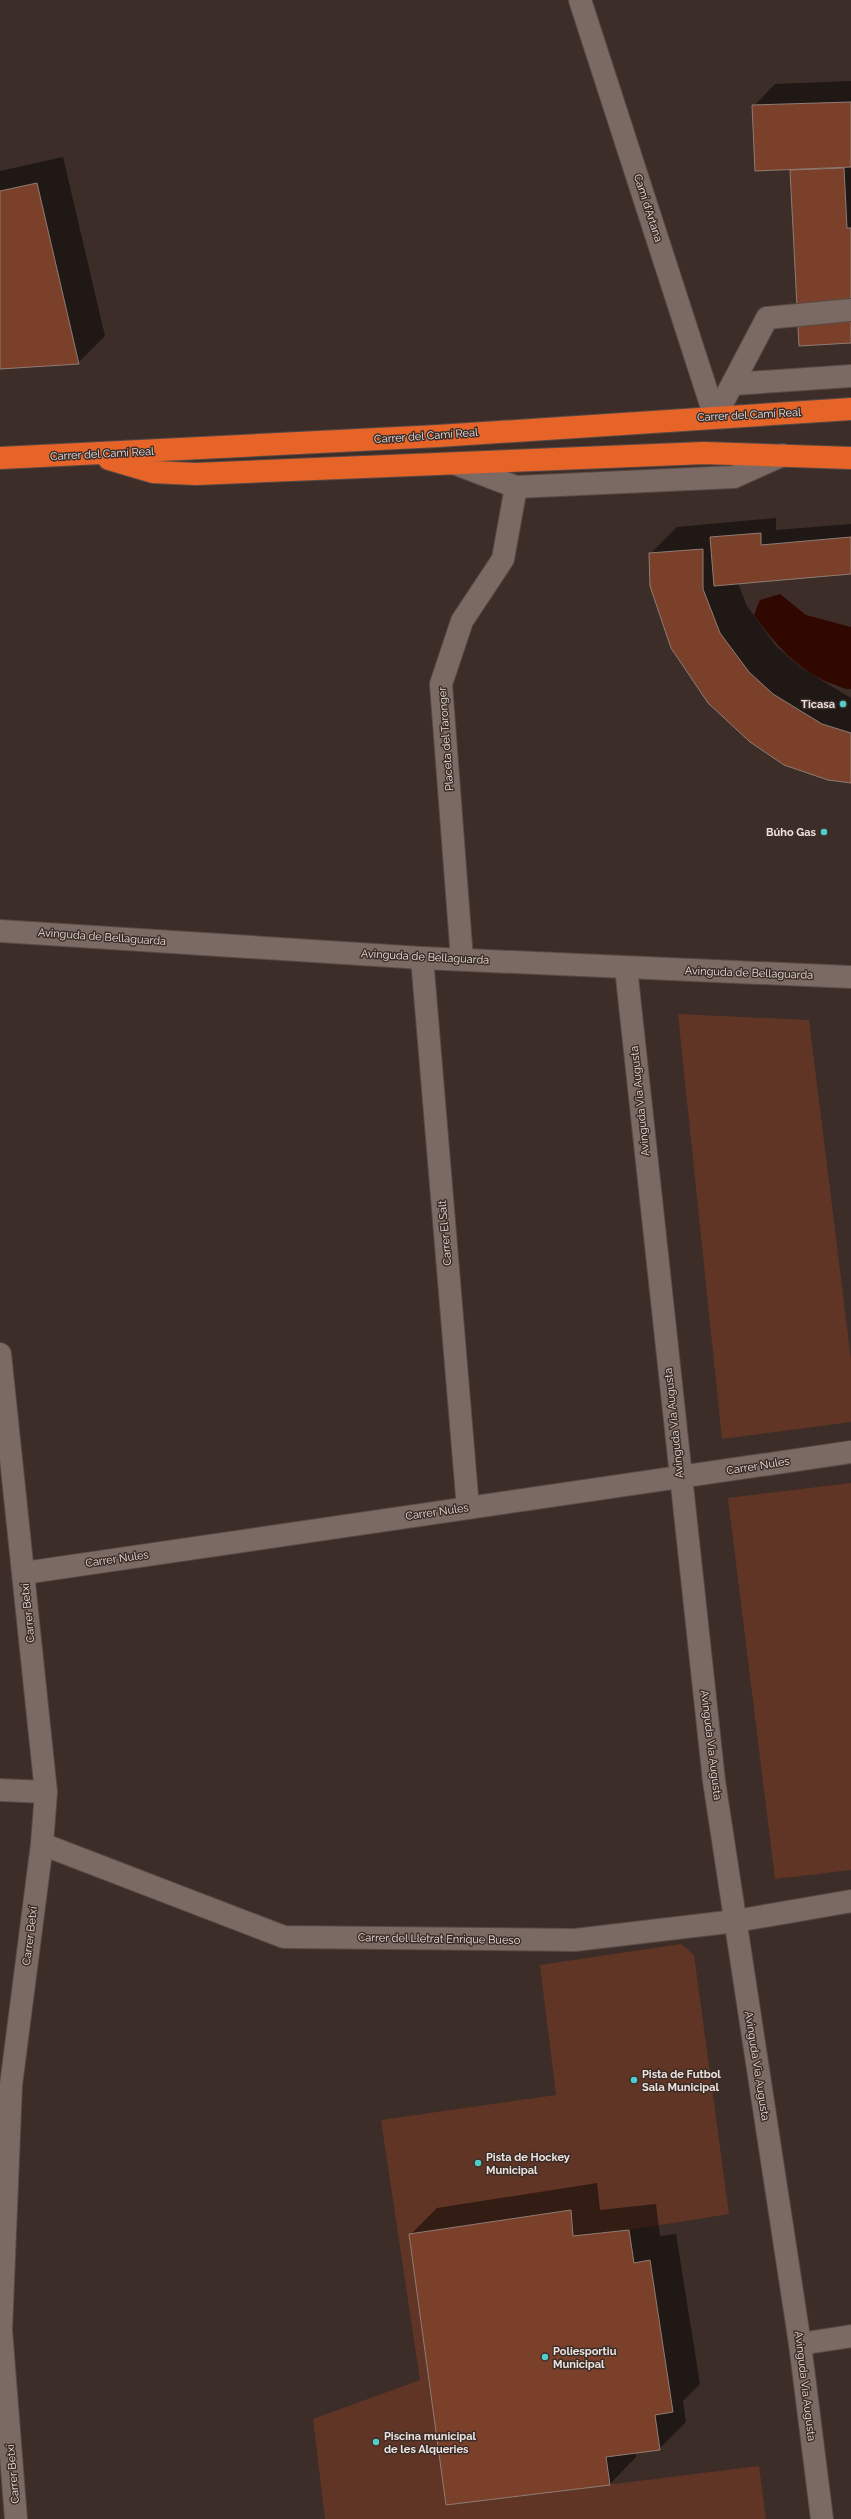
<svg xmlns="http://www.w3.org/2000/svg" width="851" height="2519" viewBox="0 0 851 2519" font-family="Raleway,sans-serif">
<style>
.green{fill:#603525}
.water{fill:#300800}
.shadow{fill:#0007}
.building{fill:#7b4029;stroke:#8e7c75}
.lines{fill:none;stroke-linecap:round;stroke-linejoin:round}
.lane-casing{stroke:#574a46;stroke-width:24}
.street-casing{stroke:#574a46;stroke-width:24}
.highway-casing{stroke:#574a46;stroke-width:24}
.lane{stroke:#7b6963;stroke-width:22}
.street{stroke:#7b6963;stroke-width:22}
.highway{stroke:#e76429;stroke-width:22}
.poi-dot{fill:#53cdc9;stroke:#3c2d28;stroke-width:1.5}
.labels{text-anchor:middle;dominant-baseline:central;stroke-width:3;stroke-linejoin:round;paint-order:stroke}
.street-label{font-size:11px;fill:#ece2de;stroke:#3c2d28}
.poi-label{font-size:11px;font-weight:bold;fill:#ece2de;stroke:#3c2d28;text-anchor:start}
</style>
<rect width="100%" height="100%" fill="#3c2d28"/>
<g class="green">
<path d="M678 1014 809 1020 851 1360V1422L722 1439Z"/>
<path d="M851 1483V1870L775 1879 728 1498Z"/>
<path d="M681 1944 694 1955 729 2214 629 2230 573 2236 570 2210 409 2234 446 2505 759 2466 766 2519H325L313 2419 420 2380 381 2120 556 2095 540 1965Z"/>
</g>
<path class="water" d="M780 594 806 615 851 627V689C845 690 839 686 833 684 799 672 775 644 754 615L760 600Z"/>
<g class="shadow">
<path d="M851 81V342L791 170 793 168 754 106 775 84Z"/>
<path d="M63 157 105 336 78 363 0 368V171Z"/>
<path d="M776 518V530L851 524V573L738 583 747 606 776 646 800 667 851 698V782L829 779 650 554 677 527Z"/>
<path d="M597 2183 600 2210 656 2204 660 2236 676 2234 700 2384 683 2401 686 2422 659 2449 636 2452V2457L610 2484 410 2235 437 2208Z"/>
</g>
<g class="building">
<path d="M851 102V167L755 171 752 105Z"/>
<path d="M844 168 847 228H851V343L799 346 790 170Z"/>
<path d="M37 183 79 364 0 369V191Z"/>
<path d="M761 533V545L851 537V574L714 586 710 537Z"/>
<path d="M703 549V589L720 633 749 672 773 694 822 724 851 733V783L828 780 784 765 750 742 708 703 671 648 650 586 649 553Z"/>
<path d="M571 2210 573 2236 629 2230 634 2263 650 2260 673 2412 655 2415 660 2450 606 2457 610 2485 446 2505 409 2234Z"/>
</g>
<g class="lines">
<defs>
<g id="lane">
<path d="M733 384 851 376"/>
<path d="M715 417 767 318 851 310"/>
<path d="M456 464 516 487 734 477 783 455"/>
</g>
<g id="street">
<path d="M580 0 715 417"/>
<path d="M0 931 422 958 851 977"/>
<path d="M422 958 468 1508"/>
<path d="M462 959 441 684 462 621 503 559 516 487"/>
<path d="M626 968 714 1781 800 2344 822 2519"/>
<path d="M0 1354 46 1792 42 1844 11 2085 1 2330 16 2519"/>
<path d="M24 1573 851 1452"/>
<path d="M0 1790 46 1792"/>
<path d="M42 1844 284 1937 575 1940 736 1921 851 1901"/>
<path d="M800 2344 851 2336"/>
</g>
<g id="highway">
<path d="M0 458 438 436 851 409"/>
<path d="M109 459 153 472 196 474 704 453 851 458"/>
</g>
</defs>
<use href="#lane" class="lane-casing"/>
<use href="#street" class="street-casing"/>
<use href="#highway" class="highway-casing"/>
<use href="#lane" class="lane"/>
<use href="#street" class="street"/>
<use href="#highway" class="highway"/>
</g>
<g class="poi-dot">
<circle cx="843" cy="704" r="4"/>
<circle cx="824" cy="832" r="4"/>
<circle cx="634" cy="2080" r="4"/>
<circle cx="478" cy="2163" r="4"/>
<circle cx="545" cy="2357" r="4"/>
<circle cx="376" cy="2442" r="4"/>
</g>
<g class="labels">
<g class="street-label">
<text transform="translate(648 208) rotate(72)">Camí d'Artana</text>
<text transform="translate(749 415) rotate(-3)">Carrer del Camí Real</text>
<text transform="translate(426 436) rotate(-4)">Carrer del Camí Real</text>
<text transform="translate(102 454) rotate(-3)">Carrer del Camí Real</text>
<text transform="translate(446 739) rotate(-94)">Placeta del Taronger</text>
<text transform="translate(102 937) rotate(4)">Avinguda de Bellaguarda</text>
<text transform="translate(425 957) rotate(3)">Avinguda de Bellaguarda</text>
<text transform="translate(749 973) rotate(2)">Avinguda de Bellaguarda</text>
<text transform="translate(640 1101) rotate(-96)">Avinguda Via Augusta</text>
<text transform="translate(445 1233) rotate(-95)">Carrer El Salt</text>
<text transform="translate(674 1423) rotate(-96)">Avinguda Via Augusta</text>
<text transform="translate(758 1466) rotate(-9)">Carrer Nules</text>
<text transform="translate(437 1512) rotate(-8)">Carrer Nules</text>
<text transform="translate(117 1559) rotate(-8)">Carrer Nules</text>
<text transform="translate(28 1613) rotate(-96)">Carrer Betxí</text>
<text transform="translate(711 1745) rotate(83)">Avinguda Via Augusta</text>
<text transform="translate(30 1936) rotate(-83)">Carrer Betxí</text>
<text transform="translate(439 1939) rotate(1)">Carrer del Lletrat Enrique Bueso</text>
<text transform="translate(757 2066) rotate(81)">Avinguda Via Augusta</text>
<text transform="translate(805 2386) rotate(83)">Avinguda Via Augusta</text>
<text transform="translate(13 2474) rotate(-95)">Carrer Betxí</text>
</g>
<g class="poi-label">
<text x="835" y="704" text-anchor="end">Ticasa</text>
<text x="816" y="832" text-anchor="end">Búho Gas</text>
<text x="642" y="2074">Pista de Futbol<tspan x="642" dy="13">Sala Municipal</tspan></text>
<text x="486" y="2157">Pista de Hockey<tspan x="486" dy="13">Municipal</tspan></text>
<text x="553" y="2351">Poliesportiu<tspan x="553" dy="13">Municipal</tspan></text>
<text x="384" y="2436">Piscina municipal<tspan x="384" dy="13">de les Alqueries</tspan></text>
</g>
</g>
</svg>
